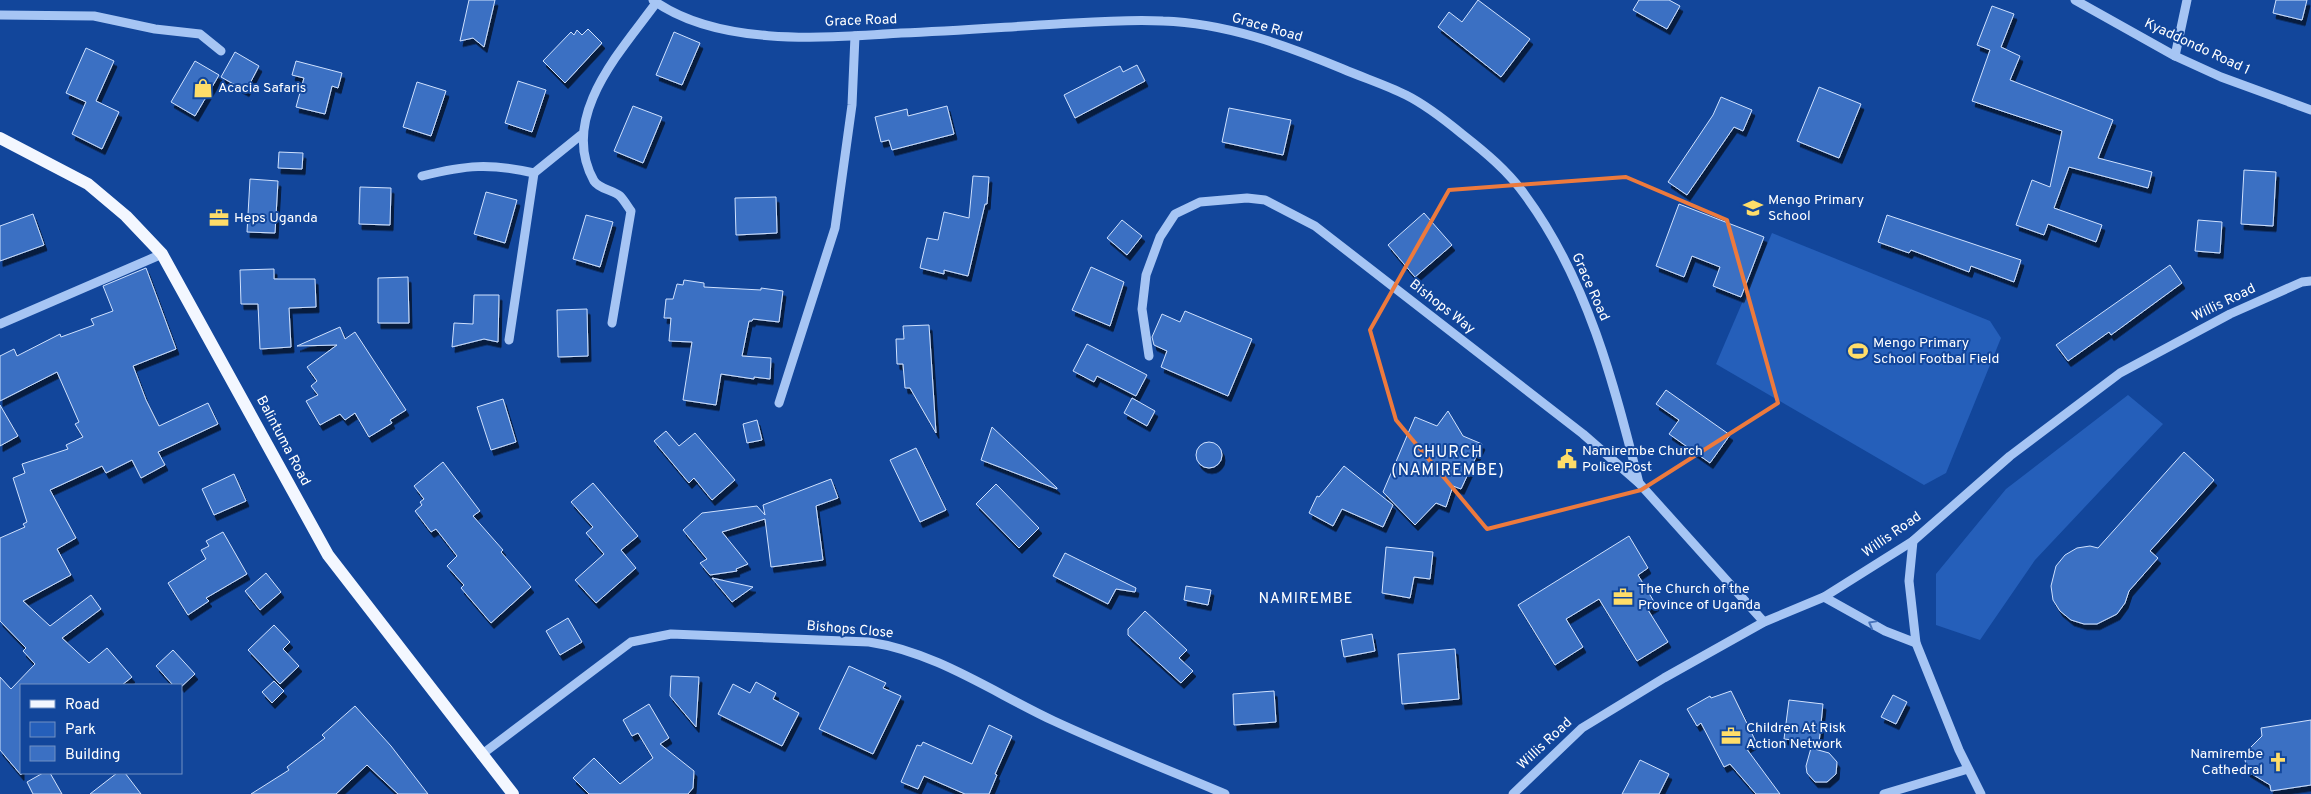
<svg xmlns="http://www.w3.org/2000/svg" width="2311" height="794" viewBox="0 0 2311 794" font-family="Overpass,sans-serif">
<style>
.green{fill:#255fba}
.building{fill:#3b70c3;stroke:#cfe1fe;filter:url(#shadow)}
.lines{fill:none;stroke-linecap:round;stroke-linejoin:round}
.minor{stroke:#a6c5f4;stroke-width:9}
.major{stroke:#f3f7ff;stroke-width:12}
.oneway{stroke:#4672ba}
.marked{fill:none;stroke:#ed7a3d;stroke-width:4;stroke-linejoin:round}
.labels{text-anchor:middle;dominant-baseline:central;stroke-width:4;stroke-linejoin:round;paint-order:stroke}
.street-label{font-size:14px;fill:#fff;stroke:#12469b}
.poi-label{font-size:14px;fill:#fff;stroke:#12469b;text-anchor:start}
.neighbourhood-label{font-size:15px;letter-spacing:1px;fill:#fff;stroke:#12469b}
.quarter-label{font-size:16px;letter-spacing:1px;fill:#fff;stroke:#12469b}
</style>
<defs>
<filter id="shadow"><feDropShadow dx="3" dy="5.5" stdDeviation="0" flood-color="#0009"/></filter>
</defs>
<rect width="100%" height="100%" fill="#12469b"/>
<g class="green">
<path d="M1772 233 1990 321 2001 338 1946 473 1924 485 1716 364Z"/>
<path d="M2128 395 2163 424 2035 560 1980 640 1936 625V574L2006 489Z"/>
</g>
<g class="building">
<path d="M469 0H495L484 47 473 38 460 41Z"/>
<path d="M1478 0 1530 39 1501 77 1438 27 1449 12 1462 22Z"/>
<path d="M1639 0H1669L1680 6 1667 29 1633 10Z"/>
<path d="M2276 0H2307L2302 20 2273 13Z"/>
<path d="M1992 6 2014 14 2001 47 2020 56 2010 80 2113 120 2098 158 2152 172 2148 188 2069 167 2054 208 2102 225 2096 242 2048 224 2044 235 2016 225 2032 180 2050 187 2062 131 1972 101 1990 50 1977 45Z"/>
<path d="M588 29 602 43 565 83 543 61 571 32 574 35 577 30 582 35Z"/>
<path d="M674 32 700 43 682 85 656 75Z"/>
<path d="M86 48 114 61 96 101 119 112 102 149 72 134 86 102 66 93Z"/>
<path d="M235 52 259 66 246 91 221 77Z"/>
<path d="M195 61 219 75 195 116 171 102Z"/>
<path d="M296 61 342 73 338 88 332 86 325 114 296 107 304 78 292 75Z"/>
<path d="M1137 65 1145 81 1075 118 1064 95 1120 66 1123 72Z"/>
<path d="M518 81 546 90 532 132 505 123Z"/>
<path d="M417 82 446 91 431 136 403 127Z"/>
<path d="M1819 87 1861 104 1839 158 1797 141Z"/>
<path d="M1721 97 1752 110 1743 131 1734 127 1687 195 1668 182 1713 115Z"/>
<path d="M633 106 662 117 643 163 614 151Z"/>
<path d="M947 106 954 134 892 150 889 140 881 142 875 117 907 109 908 116Z"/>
<path d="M1229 108 1291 120 1283 155 1222 142Z"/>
<path d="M279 152 303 153 302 169 278 168Z"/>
<path d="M2244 170 2276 172 2273 226 2241 224Z"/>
<path d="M973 176 989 177 987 204H985L968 276 944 270V274L920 268 927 238 938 240 944 212 969 218Z"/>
<path d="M250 179 278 181 275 233 247 232Z"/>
<path d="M360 187 391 188 390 225 359 224Z"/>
<path d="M486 192 517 200 505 243 474 234Z"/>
<path d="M776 197 777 233 736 235 735 198Z"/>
<path d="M1679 204 1764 237 1741 297 1713 286 1720 267 1692 256 1684 277 1656 266Z"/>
<path d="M1424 213 1452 245 1415 277 1388 245Z"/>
<path d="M33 214 44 245 0 261V226Z"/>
<path d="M586 215 613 222 600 267 573 259Z"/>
<path d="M1887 215 2021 260 2014 282 1971 266 1969 272 1911 250 1909 253 1878 242Z"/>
<path d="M1122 220 1142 236 1127 255 1107 238Z"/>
<path d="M2198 220 2222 222 2220 253 2195 251Z"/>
<path d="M2170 265 2182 283 2111 335 2109 332 2068 361 2056 345Z"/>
<path d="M1091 267 1124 282 1110 326 1072 310Z"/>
<path d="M146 268 176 349 133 366 146 400 159 426 208 403 218 424 158 452 165 465 141 478 132 460 106 473 102 466 50 490 76 538 57 549 71 575 23 601 50 626 91 595 101 609 62 638 89 663 107 648 132 677 122 685H21V775L0 750V677L11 689 35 664 23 651 26 648 0 621V538L25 527 23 524 27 522 13 478 25 473 22 464 68 449 66 445 83 437 75 424 79 422 57 372 0 401V356L14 349 17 356 60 334 61 337 94 325 91 319 113 311 103 286Z"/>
<path d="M274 269V279H315L316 307 289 308 291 347 260 349 258 304H241L240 270Z"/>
<path d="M408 277 409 323H378V278Z"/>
<path d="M684 280 704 283V287L761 290V288L783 291 779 322 753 319 752 321H749L742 356 771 358 770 379 754 377V379L721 374 716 405 683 400 692 342 669 341 671 318H664L666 299H673L677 284 683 285Z"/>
<path d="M474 295H499L498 342 484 339 452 347 454 323 473 324Z"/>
<path d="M587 309 588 356 558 357 557 310Z"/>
<path d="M1185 311 1252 339 1228 396 1161 367 1167 351 1154 345 1152 337 1162 314 1180 322Z"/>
<path d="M929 325 936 433 910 388H905L903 364H897L896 339H904L903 326Z"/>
<path d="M340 327 345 339 355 332 406 410 390 420 392 423 369 437 355 413 345 420 340 414 320 425 306 401 318 395 311 386 317 381 307 367 337 345 297 346Z"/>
<path d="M1087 344 1147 375 1136 396 1097 376 1094 382 1073 371Z"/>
<path d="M1666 390 1730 435 1710 463 1669 434 1679 420 1656 404Z"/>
<path d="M1132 398 1155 411 1147 426 1124 413Z"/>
<path d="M503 399 516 442 491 450 477 407Z"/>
<path d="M0 405 18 436 0 446Z"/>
<path d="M1448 411 1463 436 1482 444 1461 489 1453 486 1446 507 1436 503 1415 525 1383 492 1415 417 1437 426Z"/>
<path d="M757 420 762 440 747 443 743 424Z"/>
<path d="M992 427 1057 488V489L981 460Z"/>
<path d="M666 431 679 446 695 433 735 480 712 500 694 478 689 483 654 441Z"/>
<circle cx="1209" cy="455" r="13"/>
<path d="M916 448 946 510 920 522 890 460Z"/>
<path d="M2184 452 2214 480 2150 551 2158 558 2129 591 2125 603 2117 614 2097 624H2084L2071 620 2060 611 2053 600 2051 586 2056 566 2065 555 2077 548 2090 546 2098 548Z"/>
<path d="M443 462 480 511 473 516 503 550 501 552 531 587 491 623 461 588 464 585 447 566 457 556 436 529 431 532 415 511 422 505 420 502 424 499 414 486Z"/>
<path d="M1344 466 1393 505 1383 527 1342 509 1333 526 1309 513 1317 496 1319 497Z"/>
<path d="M234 474 246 501 214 515 202 489Z"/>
<path d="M831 479 838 498 816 506 823 560 771 567 765 519 722 532 748 564 736 569 737 571 710 575 700 563 707 559 683 530 702 513 757 506 765 515 763 505Z"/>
<path d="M593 483 638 536 621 550 636 568 596 603 575 580 604 554 586 533 593 527 571 502Z"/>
<path d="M996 484 1039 528 1019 548 976 504Z"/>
<path d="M223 532 247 574 206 598 209 601 188 615 168 583 206 559 201 550 209 546 206 541Z"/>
<path d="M1629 536 1648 568 1638 575 1656 605 1648 610 1668 642 1637 661 1599 599 1566 619 1583 647 1555 665 1518 605Z"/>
<path d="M1386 547 1433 552 1430 579 1414 577 1410 598 1382 593Z"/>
<path d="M1065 553 1136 588 1135 592 1116 589 1108 604 1053 576Z"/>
<path d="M266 573 281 592 260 610 245 591Z"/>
<path d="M712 578 753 587 732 602Z"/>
<path d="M1186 586 1211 590 1208 605 1184 600Z"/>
<path d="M1145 611 1187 650 1179 658 1193 671 1181 683 1128 635V629Z"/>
<path d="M568 618 582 642 560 655 546 631Z"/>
<path d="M274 625 290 642 283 649 299 666 280 684 248 650Z"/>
<path d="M1372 634 1375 651 1344 657 1341 640Z"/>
<path d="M1455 649 1459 699 1402 704 1398 654Z"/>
<path d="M173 650 195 674 181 687V685H173L156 666Z"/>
<path d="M849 666 886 683 883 688 901 696 873 754 819 729Z"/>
<path d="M671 676 699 677 696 727 670 696Z"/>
<path d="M274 681 284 691 272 703 262 692Z"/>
<path d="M756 682 776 693 773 699 799 713 782 746 718 714 733 684 750 693Z"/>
<path d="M1274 691 1276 722 1234 725 1233 694Z"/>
<path d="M1731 691 1756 742 1746 748 1780 794H1756L1730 764 1724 767 1701 723 1697 726 1687 709 1710 696 1711 698Z"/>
<path d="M1893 695 1907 702 1896 724 1881 717Z"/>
<path d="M1789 700 1823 704 1819 743 1784 739Z"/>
<path d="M649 704 669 738 660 744 694 771 693 788 688 794H589L573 778 594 758 620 784 653 758 638 733 632 736 623 720Z"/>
<path d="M355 706 391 746 428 794H398L367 765 336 794H251L289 770 287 767 325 738 322 735Z"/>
<path d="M2311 720V785L2271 791 2270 785 2247 771 2244 754 2262 736 2261 728Z"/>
<path d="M989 725 1012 736 995 774 997 775 989 794H965L924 776 918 789 901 782 917 745 921 746 923 742 972 764Z"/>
<path d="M1811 748 1829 753 1837 762 1836 774 1827 782H1815L1807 773 1806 766Z"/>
<path d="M1640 760 1669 774 1659 794H1622Z"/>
<path d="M43 773H50L62 794H33L27 782Z"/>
<path d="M117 773H125L141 794H90Z"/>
</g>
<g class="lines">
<g class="minor">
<path d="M653 0C718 47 825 38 901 33 953 31 1005 27 1057 24 1092 22 1128 19 1163 21 1225 23 1286 45 1343 69 1364 78 1386 85 1406 95 1426 105 1445 120 1462 134 1485 152 1508 171 1525 195 1587 279 1614 383 1639 483"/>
<path d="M2075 0 2175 56 2221 77 2311 110"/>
<path d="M0 15 94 16 155 29 200 34 221 51"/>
<path d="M2175 56 2187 0"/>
<path d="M534 173 581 135"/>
<path d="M422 176C466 165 490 163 534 173L509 340"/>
<path d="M612 323 631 211C628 207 624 200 620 196 613 190 599 189 594 181 558 117 621 51 656 3"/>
<path d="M0 324 162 254"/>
<path d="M1149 356 1142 309 1146 275 1160 237 1175 214 1200 202 1247 198 1265 200 1315 226 1583 434 1639 483 1764 622"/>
<path d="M779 403 835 228 852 105 855 36"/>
<path d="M1913 541 1909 581 1916 643 1959 750 1981 794"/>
<path d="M1824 597 1885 631 1916 643"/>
<path d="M481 755 631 642 671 634 869 642C936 652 994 693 1054 721 1110 747 1168 770 1225 794"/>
<path d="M1513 794 1582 728 1664 678 1764 622 1824 597 1913 541 2010 456 2120 373 2230 314 2302 282 2311 281"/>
<path d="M1884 794 1968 769"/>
</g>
<path class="major" d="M0 138 88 184 126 216 162 254 328 555 513 794"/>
</g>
<defs><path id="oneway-chevron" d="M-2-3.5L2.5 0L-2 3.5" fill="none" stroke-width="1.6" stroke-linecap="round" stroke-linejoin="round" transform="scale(1.25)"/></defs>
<use class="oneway" href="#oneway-chevron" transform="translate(1872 624) rotate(-151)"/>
<path class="marked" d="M1626 177 1727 220 1778 403 1641 490 1487 529 1396 420 1370 330 1449 190Z"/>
<defs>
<symbol id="shop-bare" viewBox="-9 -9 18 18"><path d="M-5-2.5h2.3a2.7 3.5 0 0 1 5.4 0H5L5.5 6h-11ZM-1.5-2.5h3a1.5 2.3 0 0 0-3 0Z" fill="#ffdd69" stroke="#12469b" stroke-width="2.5" paint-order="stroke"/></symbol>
<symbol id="school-bare" viewBox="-9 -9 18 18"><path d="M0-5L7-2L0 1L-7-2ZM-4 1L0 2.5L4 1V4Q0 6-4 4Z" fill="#ffdd69" stroke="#12469b" stroke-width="2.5" paint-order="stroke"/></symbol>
<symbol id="office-bare" viewBox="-9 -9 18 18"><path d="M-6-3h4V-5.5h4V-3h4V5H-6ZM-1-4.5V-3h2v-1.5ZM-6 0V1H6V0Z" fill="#ffdd69" stroke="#12469b" stroke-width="2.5" paint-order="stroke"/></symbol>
<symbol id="stadium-bare" viewBox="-9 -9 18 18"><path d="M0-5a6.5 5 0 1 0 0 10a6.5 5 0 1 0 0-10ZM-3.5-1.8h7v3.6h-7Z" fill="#ffdd69" stroke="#12469b" stroke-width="2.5" paint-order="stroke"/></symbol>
<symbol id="civic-bare" viewBox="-9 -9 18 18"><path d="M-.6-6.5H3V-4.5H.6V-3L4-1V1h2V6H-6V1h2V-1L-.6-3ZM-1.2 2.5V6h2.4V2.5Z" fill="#ffdd69" stroke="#12469b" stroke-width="2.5" paint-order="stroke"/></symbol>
<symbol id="church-bare" viewBox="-9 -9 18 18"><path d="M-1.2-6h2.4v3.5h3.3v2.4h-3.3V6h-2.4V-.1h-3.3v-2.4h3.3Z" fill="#ffdd69" stroke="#12469b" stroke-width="2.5" paint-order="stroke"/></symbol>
</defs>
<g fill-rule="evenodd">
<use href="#shop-bare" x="189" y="74" width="28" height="28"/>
<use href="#school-bare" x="1739" y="194" width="28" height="28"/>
<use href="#office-bare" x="205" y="204" width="28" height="28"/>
<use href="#stadium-bare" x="1844" y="337" width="28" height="28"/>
<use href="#civic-bare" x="1553" y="445" width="28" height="28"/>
<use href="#office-bare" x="1609" y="583" width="28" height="28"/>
<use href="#office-bare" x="1717" y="722" width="28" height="28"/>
<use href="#church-bare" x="2264" y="748" width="28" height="28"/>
</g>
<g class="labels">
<g class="street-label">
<text transform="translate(861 21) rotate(-2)">Grace Road</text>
<text transform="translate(1267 28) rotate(16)">Grace Road</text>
<text transform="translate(2197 47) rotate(25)">Kyaddondo Road 1</text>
<text transform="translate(1590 287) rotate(66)">Grace Road</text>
<text transform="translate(2224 303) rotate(-26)">Willis Road</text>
<text transform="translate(1442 307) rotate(38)">Bishops Way</text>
<text transform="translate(283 441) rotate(62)">Balintuma Road</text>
<text transform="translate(1892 535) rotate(-35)">Willis Road</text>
<text transform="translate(850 630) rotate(5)">Bishops Close</text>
<text transform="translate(1545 744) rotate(-43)">Willis Road</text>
</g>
<g class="poi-label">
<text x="218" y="88">Acacia Safaris</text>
<text x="1768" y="200">Mengo Primary<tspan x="1768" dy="16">School</tspan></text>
<text x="234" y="218">Heps Uganda</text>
<text x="1873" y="343">Mengo Primary<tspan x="1873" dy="16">School Footbal Field</tspan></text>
<text x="1582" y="451">Namirembe Church<tspan x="1582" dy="16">Police Post</tspan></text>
<text x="1638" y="589">The Church of the<tspan x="1638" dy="16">Province of Uganda</tspan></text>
<text x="1746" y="728">Children At Risk<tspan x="1746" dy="16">Action Network</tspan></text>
<text x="2263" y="754" text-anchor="end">Namirembe<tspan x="2263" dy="16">Cathedral</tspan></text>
</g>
<g class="neighbourhood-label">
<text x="1306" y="599">NAMIREMBE</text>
</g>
<g class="quarter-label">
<text x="1448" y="453">CHURCH<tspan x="1448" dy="18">(NAMIREMBE)</tspan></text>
</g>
</g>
<rect x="20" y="684" width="162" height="90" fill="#12469b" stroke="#7190c3"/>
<rect x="30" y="700" width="25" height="8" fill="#f3f7ff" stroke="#7190c3"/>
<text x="65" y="709" font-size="15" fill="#ffffff">Road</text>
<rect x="30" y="722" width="25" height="15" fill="#255fba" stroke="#7190c3"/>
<text x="65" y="734" font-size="15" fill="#ffffff">Park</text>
<rect x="30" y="746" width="25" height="15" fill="#3b70c3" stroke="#7190c3"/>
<text x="65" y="759" font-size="15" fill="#ffffff">Building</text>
</svg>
